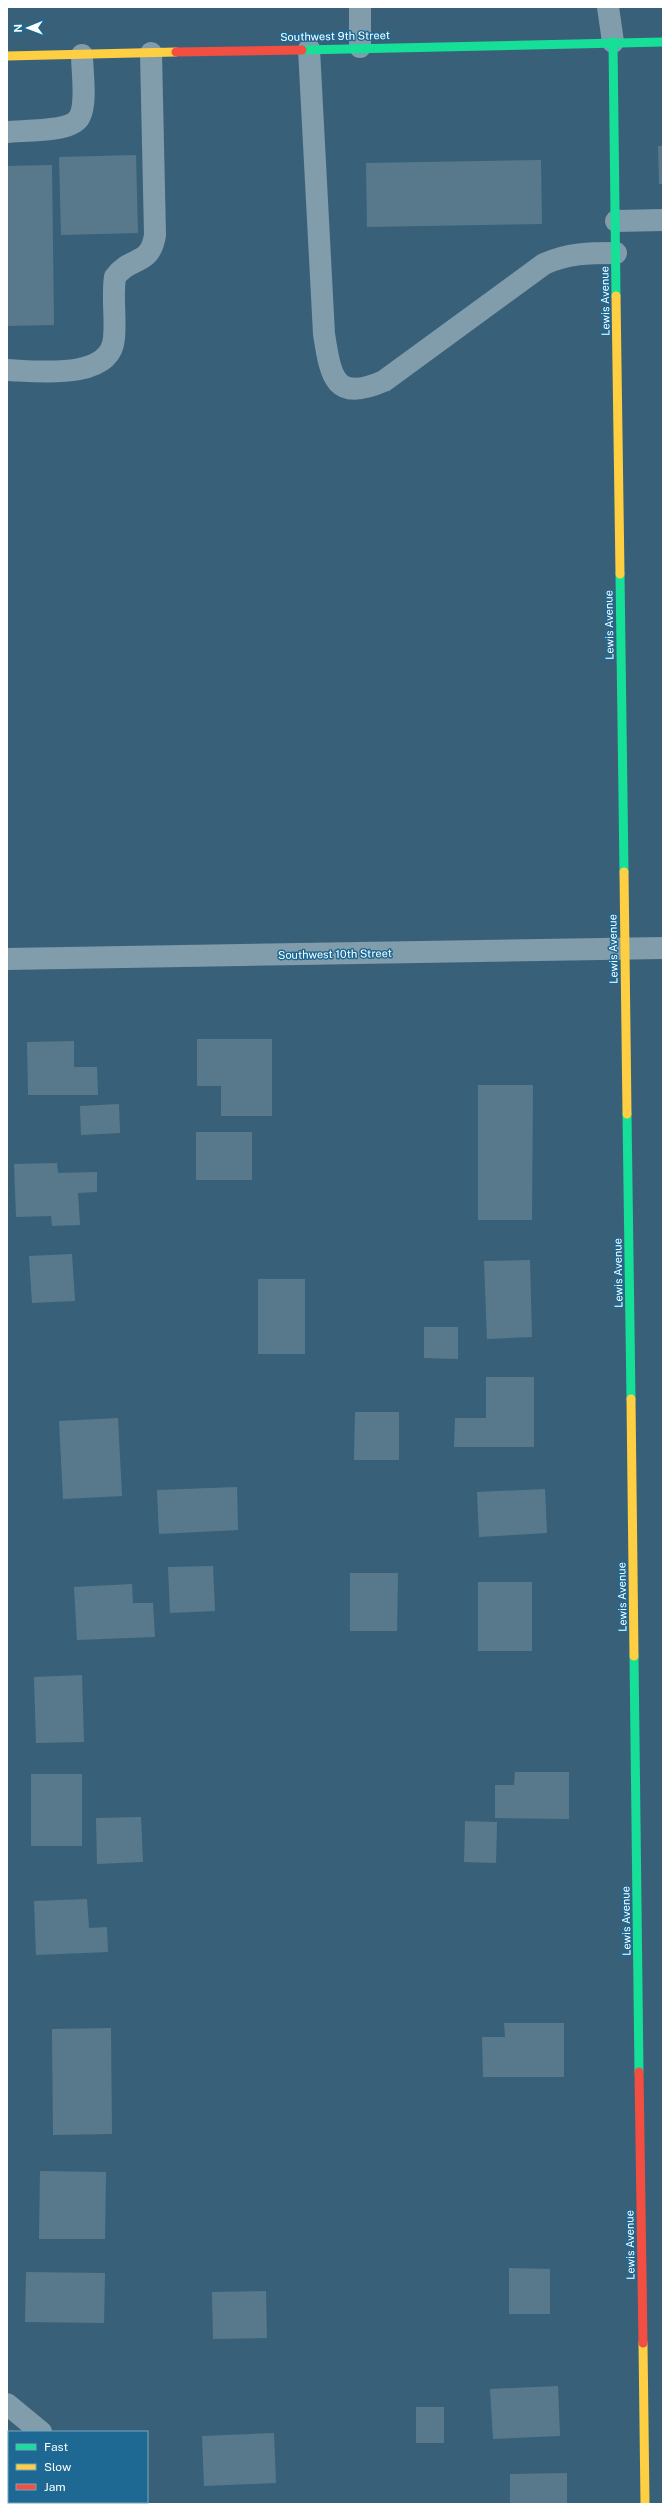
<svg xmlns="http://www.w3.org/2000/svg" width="670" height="2511" viewBox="0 0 670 2511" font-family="'Public Sans',sans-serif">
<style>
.building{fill:#58798b}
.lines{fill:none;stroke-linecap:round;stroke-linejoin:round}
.lane{stroke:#819cab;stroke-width:22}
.street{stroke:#819cab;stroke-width:22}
.fast{stroke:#16e098;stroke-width:9}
.slow{stroke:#ffcf43;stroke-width:9}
.jam{stroke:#f24e42;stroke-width:9}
.labels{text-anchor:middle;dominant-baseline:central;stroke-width:3;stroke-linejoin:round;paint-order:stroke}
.street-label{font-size:11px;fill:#fff;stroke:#1d6994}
</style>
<rect width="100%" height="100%" fill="#386179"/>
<g class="building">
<path d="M658 146H663V184H659Z"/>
<path d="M136 155 138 233 61 235 59 157Z"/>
<path d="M541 160 542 224 367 227 366 163Z"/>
<path d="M52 165 54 325 7 326V166Z"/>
<path d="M197 1039H272V1116H221V1086H197Z"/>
<path d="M74 1041V1067H97L98 1095H28L27 1042Z"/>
<path d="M478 1085H533L532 1220H478Z"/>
<path d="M119 1104 120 1133 81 1135 80 1106Z"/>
<rect x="196" y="1132" width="56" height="48"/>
<path d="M57 1163 58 1173 97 1172V1192L78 1193 80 1225 52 1226 51 1216 16 1217 14 1164Z"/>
<path d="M72 1254 75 1301 32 1303 29 1256Z"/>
<path d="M530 1260 532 1337 487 1339 484 1261Z"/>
<rect x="258" y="1279" width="47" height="75"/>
<path d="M424 1327H458V1359L424 1358Z"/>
<path d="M486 1377H534V1447H454L455 1418H486Z"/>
<path d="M355 1412H399V1460H354Z"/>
<path d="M118 1418 122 1496 63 1499 59 1421Z"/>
<path d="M237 1487 238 1530 159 1534 157 1490Z"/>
<path d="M545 1489 547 1533 479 1537 477 1492Z"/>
<path d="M213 1566 215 1611 170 1613 168 1567Z"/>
<path d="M350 1573H398L397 1631H350Z"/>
<rect x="478" y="1582" width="54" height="69"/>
<path d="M132 1584 133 1603H153L155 1637 77 1640 74 1587Z"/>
<path d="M82 1675 84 1742 36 1743 34 1677Z"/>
<path d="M515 1772H569V1819L495 1818V1785H514Z"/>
<rect x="31" y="1774" width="51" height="72"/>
<path d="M141 1817 143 1862 97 1864 96 1818Z"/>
<path d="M465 1821 497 1822 496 1863 464 1862Z"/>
<path d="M87 1899 89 1928 107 1927 108 1952 36 1955 34 1901Z"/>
<path d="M504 2023H564V2077H483L482 2037H505Z"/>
<path d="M111 2028 112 2134 53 2135 52 2029Z"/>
<path d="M40 2171 106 2172 105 2239H39Z"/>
<path d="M509 2268 550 2269V2314H509Z"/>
<path d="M26 2272 105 2273 104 2323 25 2322Z"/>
<path d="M266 2291 267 2338 213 2339 212 2292Z"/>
<path d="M558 2386 560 2436 493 2439 490 2389Z"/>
<rect x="416" y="2407" width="28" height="36"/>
<path d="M274 2433 276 2483 204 2486 202 2436Z"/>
<path d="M567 2473V2504H510V2474Z"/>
</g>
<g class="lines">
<g class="lane">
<path d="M608 7 613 42"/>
<path d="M309 49 324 334C331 379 335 402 384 381L544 264C568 253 590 253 616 253"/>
<path d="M7 132C23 130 73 133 80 116 87 102 82 71 82 55"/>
<path d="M616 221 663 220"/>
<path d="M7 370C37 371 111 381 114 338 116 318 112 297 115 277 131 255 150 267 155 235L151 53"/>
</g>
<g class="street">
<path d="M360 7V47"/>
<path d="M7 959 663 948"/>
<path d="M7 2404 41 2432"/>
<path d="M88 2502V2504"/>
</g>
<g class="fast">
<path d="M613 42 616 296"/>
<path d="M302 50 663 42"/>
<path d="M620 574 624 872"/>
<path d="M627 1114 631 1399"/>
<path d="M634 1656 639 2072"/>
</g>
<g class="slow">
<path d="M7 56 176 52"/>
<path d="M616 296 620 574"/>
<path d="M624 872 627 1114"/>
<path d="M631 1399 634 1656"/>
<path d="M643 2343 645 2504"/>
</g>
<g class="jam">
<path d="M176 52 302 50"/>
<path d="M639 2072 643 2343"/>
</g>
</g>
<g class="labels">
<g class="street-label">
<text transform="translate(335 36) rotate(-1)">Southwest 9th Street</text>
<text transform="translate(605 301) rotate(-91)">Lewis Avenue</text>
<text transform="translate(609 625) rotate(-91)">Lewis Avenue</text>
<text transform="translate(613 949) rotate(-91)">Lewis Avenue</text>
<text transform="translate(335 954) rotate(-1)">Southwest 10th Street</text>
<text transform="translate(618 1273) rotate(-91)">Lewis Avenue</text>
<text transform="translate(622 1597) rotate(-91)">Lewis Avenue</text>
<text transform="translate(626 1921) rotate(-91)">Lewis Avenue</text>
<text transform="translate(630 2245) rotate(-91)">Lewis Avenue</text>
</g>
</g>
<rect width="670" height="2511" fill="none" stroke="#ffffff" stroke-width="16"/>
<rect x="8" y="2431" width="140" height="72" fill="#1d6994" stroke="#77a5bf"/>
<rect x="16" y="2444" width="20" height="6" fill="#16e098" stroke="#77a5bf"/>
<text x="44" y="2451" font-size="12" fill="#ffffff">Fast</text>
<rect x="16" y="2464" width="20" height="6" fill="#ffcf43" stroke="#77a5bf"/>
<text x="44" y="2471" font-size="12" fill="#ffffff">Slow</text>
<rect x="16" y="2484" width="20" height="6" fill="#f24e42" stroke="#77a5bf"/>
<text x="44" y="2491" font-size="12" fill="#ffffff">Jam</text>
<g transform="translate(28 28) rotate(269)" stroke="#1d6994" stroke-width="3" paint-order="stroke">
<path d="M0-3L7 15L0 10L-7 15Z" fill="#ffffff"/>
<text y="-6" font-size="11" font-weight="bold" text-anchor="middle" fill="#ffffff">N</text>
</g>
</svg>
